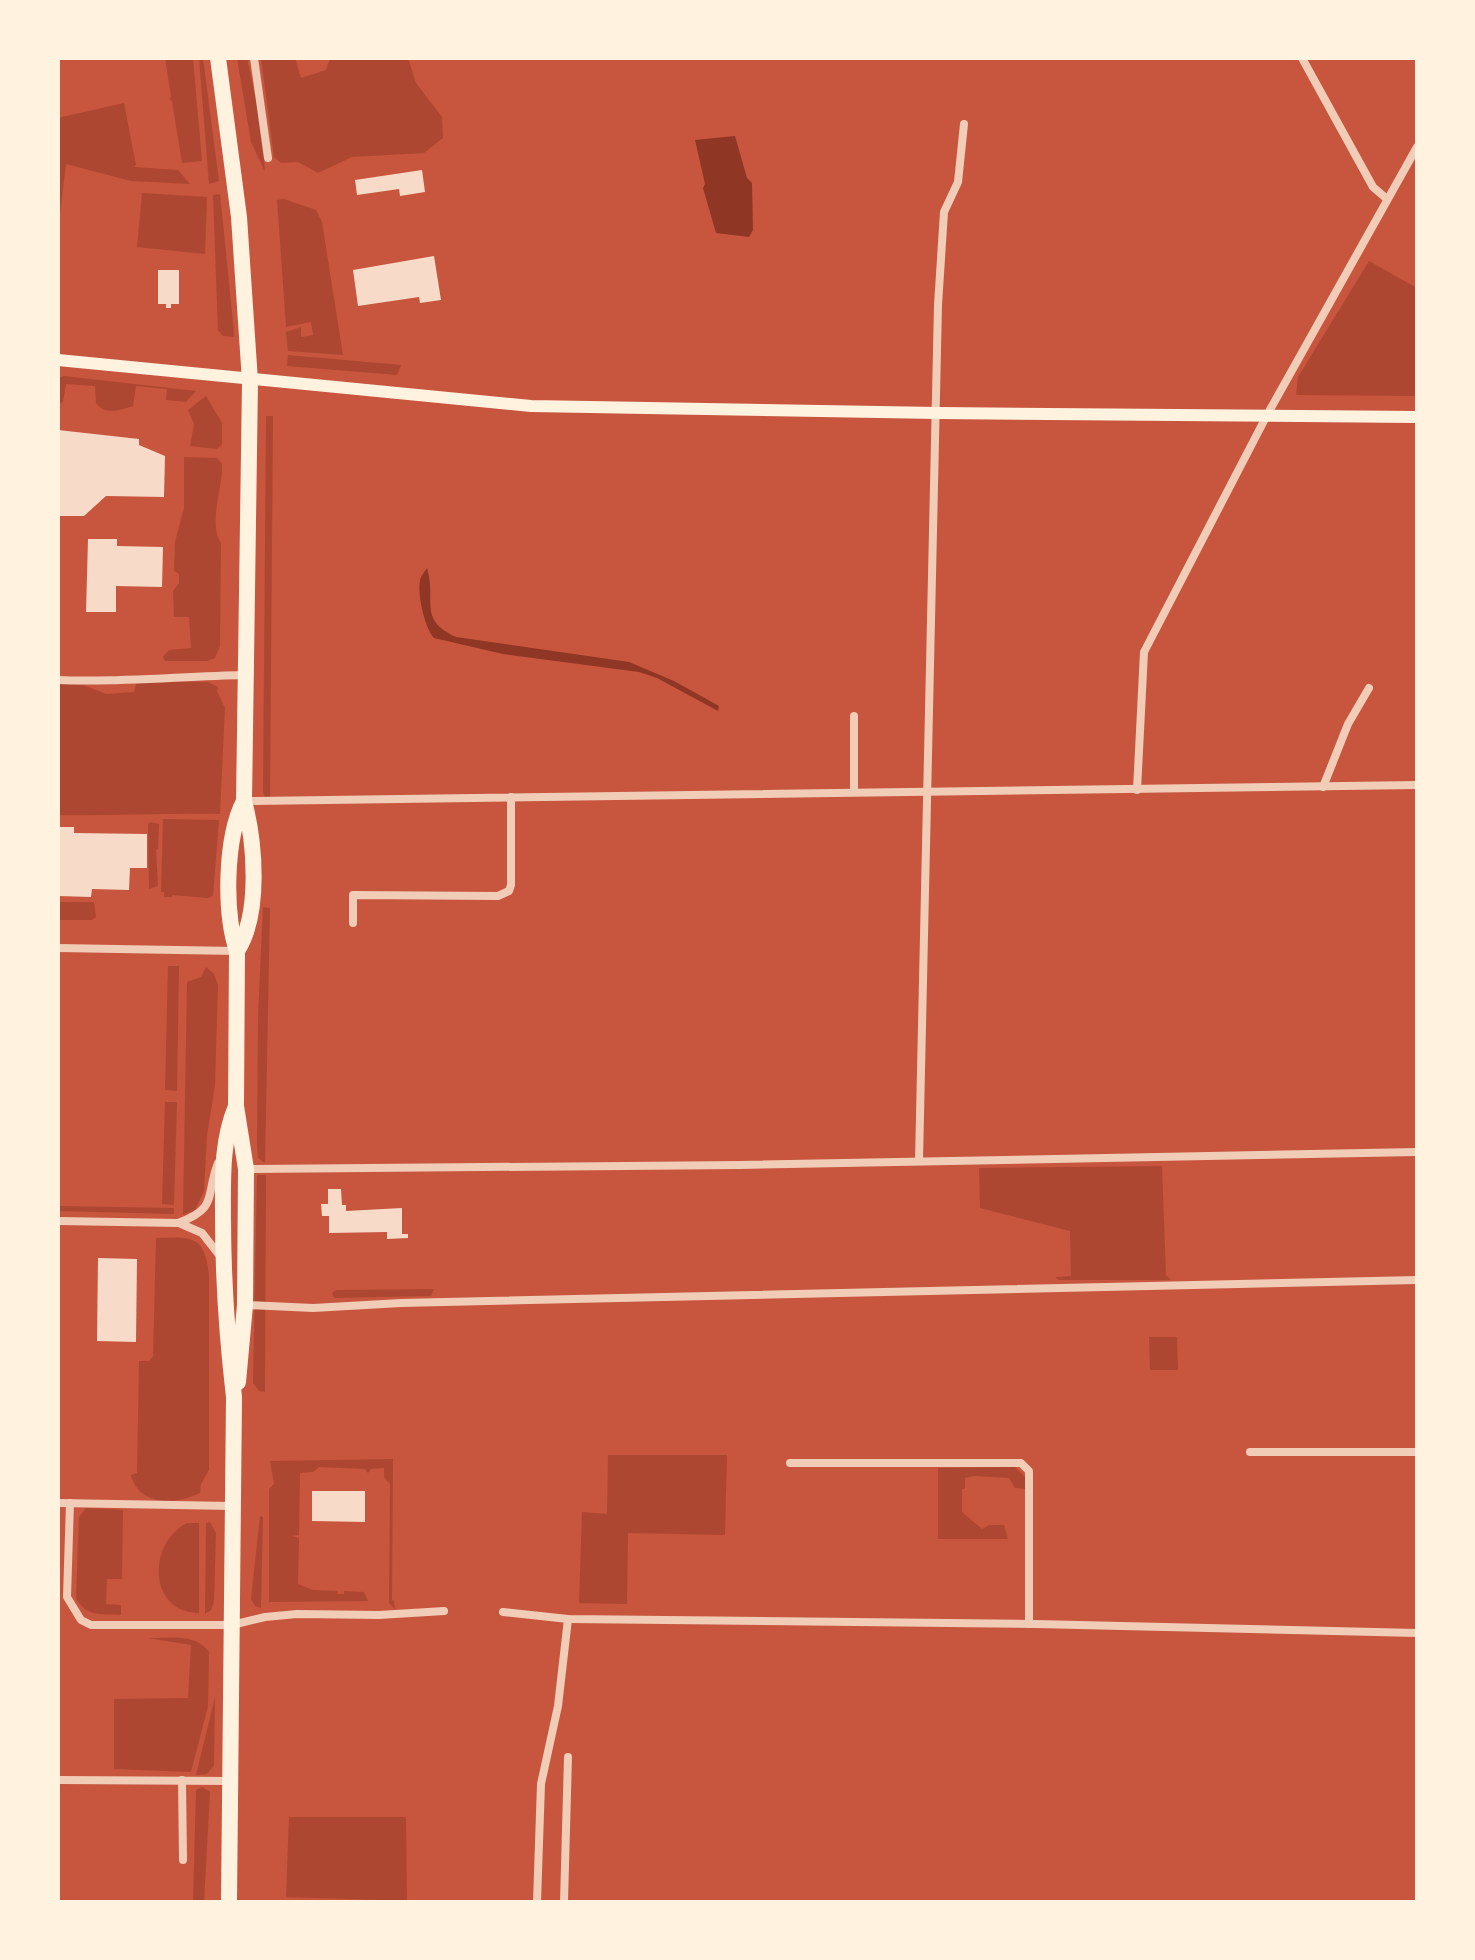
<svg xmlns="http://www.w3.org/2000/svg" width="1475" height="1960" viewBox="0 0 1475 1960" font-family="'PT Sans',sans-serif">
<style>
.green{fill:#ae4732}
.water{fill:#8f3625}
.building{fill:#f7dbc8}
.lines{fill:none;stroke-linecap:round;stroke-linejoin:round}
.minor{stroke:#f1ccb7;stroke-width:8}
.secondary{stroke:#fff3e0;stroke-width:12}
.trunk{stroke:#fff3e0;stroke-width:16}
</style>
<rect width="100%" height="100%" fill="#c8553d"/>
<g class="green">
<path d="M165 58H193L202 161 182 163 172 101 169 99 171 97Z"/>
<path d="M199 58H203L219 181 209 184Z"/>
<path d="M237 58H247L260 118 265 172 251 142Z"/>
<path d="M261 58H295L301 78 326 70 330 58H408L416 83 442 117 443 138 424 153 352 157 318 173 298 162 281 163 274 157Z"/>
<path d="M124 103 136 165 134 167 178 170 190 184 131 181 66 164 58 229V118Z"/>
<path d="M142 193 207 197 205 254 137 247Z"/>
<path d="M220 194 234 332V337L223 336 218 330 213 195Z"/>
<path d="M284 199 316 210 322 222 343 355 288 351 286 332 301 327V337L313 335 311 322 286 327 277 200Z"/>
<path d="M1369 261 1417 288V396L1296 395 1298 377Z"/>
<path d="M288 355 401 365 397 375 287 366Z"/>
<path d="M64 376 196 391 186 402 166 400 167 389 136 386 133 406C120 410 105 416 96 403L95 386 66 384 63 402 58 404V378Z"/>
<path d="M206 396 222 423V444L217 449 190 446 194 424 188 410Z"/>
<path d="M266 416H273L270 798 265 797 263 792Z"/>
<path d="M184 457 217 458 222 464C223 488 208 523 221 543L220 646 215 658 207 661H165L163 657 169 650 191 648 189 617H174L173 591 179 583V574L174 571 175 542 184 508Z"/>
<path d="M58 681 86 686 106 694 134 692 137 681 208 682 218 687 217 691 225 708 220 814C166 813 112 816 58 815Z"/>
<path d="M163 819 219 820 213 896 208 898 172 895V897H164V892H161Z"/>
<path d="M151 822 159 824 158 849 156 850 158 886 149 889 148 824Z"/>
<path d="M58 902H94L96 917 92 920H58Z"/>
<path d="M263 907 270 908 265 1163 258 1158 257 1146 258 1015Z"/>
<path d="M168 966H179L177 1091 165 1090Z"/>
<path d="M206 967 214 974 218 985 215 1086 207 1135 204 1191 195 1210 183 1215 187 982 201 977Z"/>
<path d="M165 1102H177L174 1205 162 1204Z"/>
<path d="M1162 1166 1166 1275 1171 1280H1059L1055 1277 1071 1276 1070 1231 980 1208 979 1168Z"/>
<path d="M257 1175H266L265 1392 259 1391 253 1383Z"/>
<path d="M58 1206 174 1208V1214L58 1211Z"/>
<path d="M156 1238C192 1237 205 1235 209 1275V1470L201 1484 200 1493C175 1505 139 1506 131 1475L137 1473 139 1361H149L153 1356Z"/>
<path d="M434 1289 431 1296 334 1298 332 1293 336 1290Z"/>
<path d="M1149 1337H1177L1178 1370H1150Z"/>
<path d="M608 1455H727L725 1535 628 1533 627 1604 579 1603 582 1512 607 1514Z"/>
<path d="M393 1459 392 1600 394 1601 395 1609 389 1603 390 1484 384 1477V1468L371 1469 368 1473 365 1469 319 1467 313 1472 300 1473 299 1535 291 1536 299 1538 298 1584 313 1590 337 1591 338 1594H344V1591L364 1592 368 1601 269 1602V1489L274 1484 270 1461Z"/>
<path d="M1015 1467 1026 1478V1489L1015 1488 1009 1478 974 1476 965 1478V1489H962V1512L982 1529 989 1525H1004L1008 1539H938V1468Z"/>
<path d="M86 1508 123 1510 122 1579H107L106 1604 121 1605V1615C102 1614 86 1617 76 1598L79 1517Z"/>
<path d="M260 1516 263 1517 261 1608 255 1606 251 1599Z"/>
<path d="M210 1522 216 1533 214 1602 211 1610 205 1614 206 1523Z"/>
<path d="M187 1523H199V1613C148 1613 147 1543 187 1523Z"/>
<path d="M148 1638C168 1638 197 1633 209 1652L208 1706 191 1772 114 1769V1699L188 1698 191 1645Z"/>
<path d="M215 1697 214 1765 207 1774 196 1775Z"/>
<path d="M202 1787 210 1792 204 1902H193L196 1790Z"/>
<path d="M289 1817H406L407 1901 286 1897Z"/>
</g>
<g class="water">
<path d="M735 136 747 178 752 183 753 230 749 237 716 233 703 188 705 184 695 140Z"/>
<path d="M427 568C437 601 417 619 456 637L629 662 674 681 719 706 718 711 657 678 639 672 503 654 434 638C425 629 417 594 420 580 421 576 425 571 427 568Z"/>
</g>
<g class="building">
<path d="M422 170 425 192 400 196 399 189 357 195 355 180Z"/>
<path d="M434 256 441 300 420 303 419 297 358 306 353 270Z"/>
<path d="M158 270H179V304H171V308H166V304H158Z"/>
<path d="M58 430 139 439V445L165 456 164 497 106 496 84 516H58Z"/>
<path d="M88 539H117V546L163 547 162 587 116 586V612H86Z"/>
<path d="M58 827H74V833L147 834V868H130L129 890 92 889 91 897 58 896Z"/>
<path d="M328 1189H341L342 1205H346V1211L402 1208V1234H408V1238L387 1239V1232L329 1233V1216H322L321 1204H328Z"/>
<path d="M98 1258 137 1259 136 1342 97 1341Z"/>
<path d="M312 1491H365V1522L312 1521Z"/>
</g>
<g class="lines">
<g class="minor">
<path d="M254 58 268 158"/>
<path d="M1302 58 1373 187 1387 199"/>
<path d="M58 680C120 683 183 676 245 675"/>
<path d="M1323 787 1348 724 1369 688"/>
<path d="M1137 790 1144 652 1267 415 1417 147"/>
<path d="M854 792V716"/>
<path d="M245 801 1417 785"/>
<path d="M353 923V895L498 896 509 891 511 885V797"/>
<path d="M58 948 237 951"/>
<path d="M919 1161 938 305 944 212 958 182 964 124"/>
<path d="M246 1169 740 1165 1417 1152"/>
<path d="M58 1221 178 1223C219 1208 205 1196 218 1163"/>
<path d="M179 1223 202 1233 220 1256"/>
<path d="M246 1305 313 1308 401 1303 1417 1280"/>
<path d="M1250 1452H1417"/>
<path d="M790 1463H1021L1029 1471V1624"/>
<path d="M58 1503 233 1506"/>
<path d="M70 1503 67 1597 81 1620 91 1625H232L265 1617 297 1614 379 1615 444 1611"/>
<path d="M503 1612 568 1619 1036 1624 1417 1633"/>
<path d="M58 1780 231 1781"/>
<path d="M182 1780 183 1860"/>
<path d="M537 1902 541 1784 558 1706 568 1619"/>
<path d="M564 1902 568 1757"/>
</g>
<path class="secondary" d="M58 360 531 406 937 413 1417 417"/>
<g class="trunk">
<path d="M218 58 239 217 250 381 244 801C255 842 261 914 237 951"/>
<path d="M238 1382 245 1305 246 1169 236 1106 237 951C224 912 225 838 244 801"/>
<path d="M229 1902 234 1397C227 1337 223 1277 223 1217 223 1179 221 1142 236 1106"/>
</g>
</g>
<rect width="1475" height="1960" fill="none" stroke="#fff3e0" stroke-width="120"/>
</svg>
